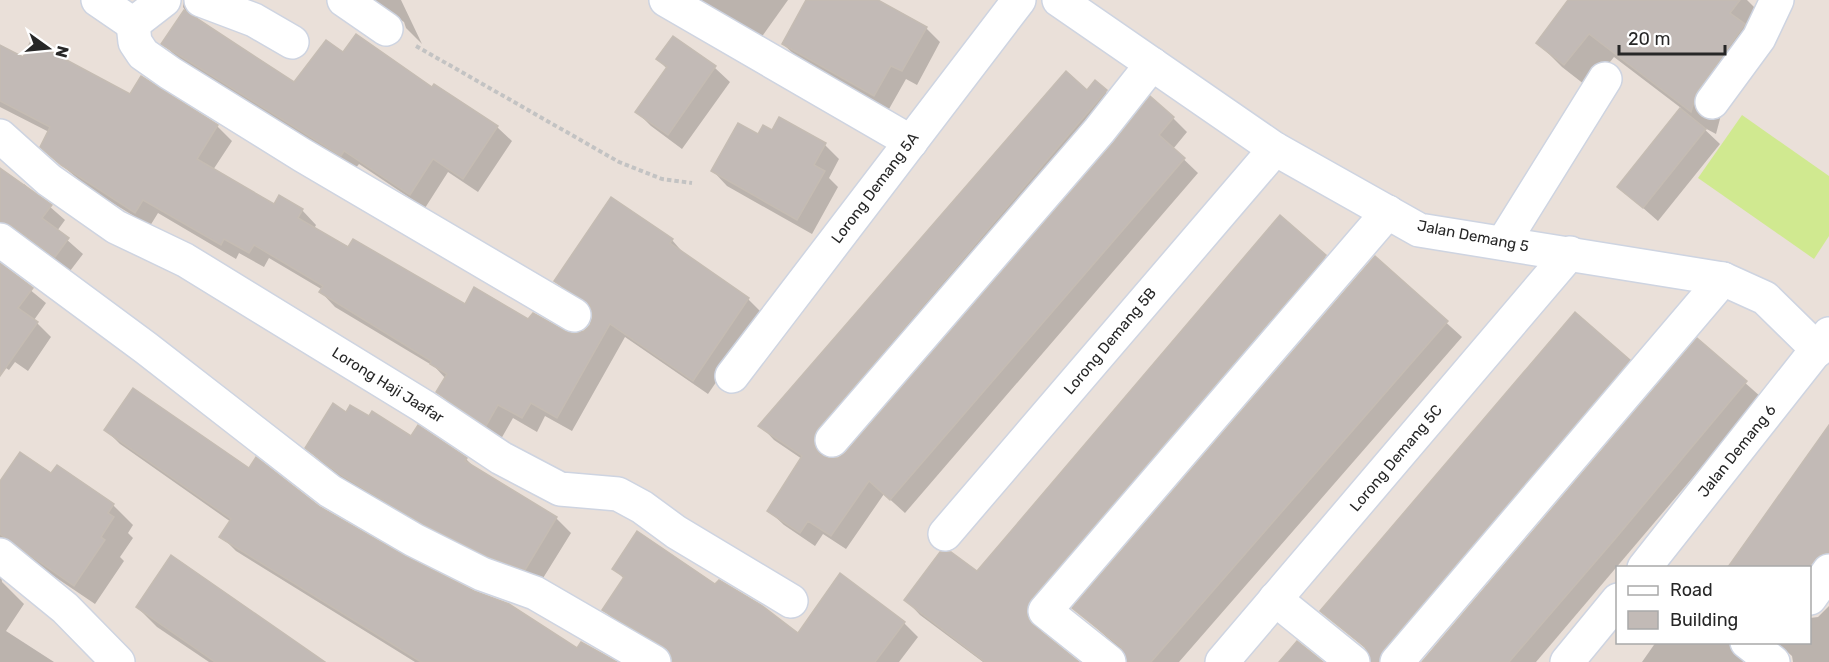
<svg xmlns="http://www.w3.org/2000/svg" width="1829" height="662" viewBox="0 0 1829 662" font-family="Rubik,sans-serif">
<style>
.pitch{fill:#d0e990}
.shadow{fill:#0003}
.building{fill:#c2bab6;stroke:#c5bcb3;stroke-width:1.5}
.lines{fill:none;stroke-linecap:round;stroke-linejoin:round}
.minor-casing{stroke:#ced4e1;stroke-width:36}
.path{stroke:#c3c3c3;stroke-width:4;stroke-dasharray:4.5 3;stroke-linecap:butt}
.minor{stroke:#fff;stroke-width:33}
.labels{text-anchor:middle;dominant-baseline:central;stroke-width:5;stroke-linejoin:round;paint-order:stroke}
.street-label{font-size:15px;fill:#272727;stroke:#fff}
</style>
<rect width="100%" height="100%" fill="#eae0d9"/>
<path class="pitch" d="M1742 115 1829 176V236L1814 259 1698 178Z"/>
<g class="shadow">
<path d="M184 0H203L198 8V21L295 84 344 54 432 90 497 127 512 141 478 192 448 172 425 208 359 164 355 169 178 58 163 44 185 10 183 7Z"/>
<path d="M373 0H401L422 44 406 28 404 22Z"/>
<path d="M692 0H788L761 38Z"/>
<path d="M808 0H876L926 28 940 42 917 85 906 79 889 109 798 58 783 44Z"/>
<path d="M1570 0H1747L1767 20 1721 115 1716 134 1701 126 1720 144 1658 221 1619 187 1681 108 1614 57 1589 88 1562 67 1538 43Z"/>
<path d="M673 38 715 68 730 82 682 149 651 126 637 112 667 69 658 59Z"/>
<path d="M23 59 217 126 232 141 213 170 274 206 302 210 316 225 314 229 465 306 574 335 584 332 591 326 593 311 570 296 556 281 611 199 672 240 686 256 748 299 763 314 708 394 625 337 572 431 545 416 537 432 513 418 501 439 453 407 438 392 446 379 435 367 335 307 321 292 323 290 269 258 264 267 239 253 236 259 158 213 150 226 90 189 57 161 49 132 0 107V60Z"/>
<path d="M1095 82 1121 106 828 451V460L838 459 847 453 1173 118 1187 132 1173 149 1198 173 905 513 884 494 846 549 823 534 815 546 784 525 769 511 802 459 774 440 760 425Z"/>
<path d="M772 132 825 145 839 159 829 178 838 187 812 234 727 186 713 171 759 136Z"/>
<path d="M0 170 23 187 24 184 65 220 57 231 83 254 70 271 27 239 18 235 0 243Z"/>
<path d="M1280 217 1340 270 1041 622V633L1077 662H983L920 615 906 600 978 573Z"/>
<path d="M1375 258 1462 337 1179 662H1129L1128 656 1074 608Z"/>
<path d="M0 265 46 303 34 320 51 337 28 371 15 362 9 370 0 364Z"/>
<path d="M1697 340 1761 397 1536 662H1424Z"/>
<path d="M1629 361 1643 375 1399 662H1373L1371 653 1322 611Z"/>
<path d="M347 414 466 459 478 471 556 518 571 533 540 583 439 538 357 490 321 462 307 448Z"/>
<path d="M1829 427V574L1810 601V568H1730Z"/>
<path d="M106 430 249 470 404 558 578 650 616 662H415L236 551 221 536 231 522 120 444Z"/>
<path d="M52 476 113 505 133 525 128 533 133 538 120 557 124 561 95 604 24 556 1 572 2 582 24 604 6 631 54 662H0V484Z"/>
<path d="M614 568 716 586 798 635 904 623 918 637 899 662H674L673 658 618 624 604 610 624 579Z"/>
<path d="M1829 606V662H1793L1792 656 1776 642H1810V618L1818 617Z"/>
<path d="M137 607 323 662H209L157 627Z"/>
<path d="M1656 642H1750L1742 655 1743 662H1642Z"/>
</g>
<g class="building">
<path d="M806 0H878L927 27 902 71 891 66 874 96 782 44Z"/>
<path d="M1568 0H1740L1730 13 1745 24 1697 91 1691 112 1589 34 1564 65 1536 43Z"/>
<path d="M184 10 294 82 326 40 343 52 356 34 432 87 434 84 498 126 463 179 433 159 410 195 344 151 341 156 161 44Z"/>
<path d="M673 36 716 66 668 135 635 112 667 67 656 59Z"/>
<path d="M31 41 130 94 141 76 218 125 197 159 274 204 279 195 303 209 298 218 348 247 353 239 465 304 474 287 528 319 533 313 565 331 574 334 584 331 590 325 593 316 590 305 554 281 611 197 673 239 670 243 749 298 693 381 610 324 557 418 531 403 522 418 498 405 486 426 436 392 447 374 430 364 431 361 319 292 323 286 254 245 249 253 224 239 221 245 143 200 135 213 61 165 40 147 50 127 0 101V45L23 57Z"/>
<path d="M1066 71 1087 90 1095 80 1107 90 818 428 814 436V446L820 455 828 458H838L846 452 1113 143 1150 96 1174 117 1159 135 1185 158 890 500 869 481 831 536 808 521 800 533 767 511 802 456 758 426Z"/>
<path d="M1680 108 1706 129 1643 208 1617 187Z"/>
<path d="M779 117 826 143 814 165 825 171 797 220 711 171 738 123 758 134 763 125 772 130Z"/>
<path d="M0 168 52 205 42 218 69 238 55 257 11 225 0 222Z"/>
<path d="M1280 215 1326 255 1031 599 1027 607V617L1033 625 1079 662H985L904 600 940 552H951L977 571Z"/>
<path d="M1375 256 1448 321 1151 662H1127L1121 647 1072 608Z"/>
<path d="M0 263 33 288 18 308 38 322 0 376Z"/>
<path d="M1575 312 1630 360 1383 650 1379 662H1371L1365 647 1320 611Z"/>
<path d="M1697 338 1747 381 1615 539 1509 662H1422Z"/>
<path d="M133 388 249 468 256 457 320 507 405 556 474 591 509 604 577 648 581 642 617 662H421L219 537 231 519 104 430Z"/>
<path d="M333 403 346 412 350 405 369 416 372 411 411 436 418 425 467 458 465 461 557 517 525 570 489 557 423 524 341 475 305 448Z"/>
<path d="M1829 425V553L1821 554 1809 567H1728Z"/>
<path d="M20 452 51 473 57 465 114 504 108 513 114 517 101 537 105 540 74 586 0 534V481Z"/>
<path d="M637 531 715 584 719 580 761 605 798 633 840 573 905 622 875 662H673L670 653 663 646 602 610 624 577 612 569Z"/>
<path d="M171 555 207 580 325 662H215L136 607Z"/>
<path d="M1297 641 1323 662H1279Z"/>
</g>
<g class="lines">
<defs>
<g id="minor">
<path d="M98 0 133 24 164 0"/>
<path d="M201 0 254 20 292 42"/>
<path d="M344 0 386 29"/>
<path d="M666 0 911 142"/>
<path d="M1059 0 1275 149 1419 230 1723 279 1765 298 1818 350"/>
<path d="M133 24 135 42 143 54 170 73 302 155 574 315"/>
<path d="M1712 102 1759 38 1777 0"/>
<path d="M0 136 49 180 116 227 185 260 423 406 501 458 560 489 618 494 642 507 676 532 791 601"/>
<path d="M0 240 146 348 330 491 414 540 482 574 535 593 654 662"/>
<path d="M1503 243 1605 79"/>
<path d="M732 376 1019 0"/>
<path d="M832 440 1099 131 1152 64"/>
<path d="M945 534 1275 149"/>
<path d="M0 555 65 608 118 662"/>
<path d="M1644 568 1829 334"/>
<path d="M1810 598 1829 571"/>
<path d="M1275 599 1353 662"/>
<path d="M1747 642 1773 662"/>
<path d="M1109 662 1045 611 1388 212"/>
<path d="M1222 662 1570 253"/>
<path d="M1397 662 1723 279"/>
<path d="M1567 662 1618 600"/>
</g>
</defs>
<use href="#minor" class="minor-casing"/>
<path class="path" d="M416 46 619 162 662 179 692 183"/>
<use href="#minor" class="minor"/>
</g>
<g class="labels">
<g class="street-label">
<text transform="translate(875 188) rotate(-53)">Lorong Demang 5A</text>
<text transform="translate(1473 236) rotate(11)">Jalan Demang 5</text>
<text transform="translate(1110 341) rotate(-50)">Lorong Demang 5B</text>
<text transform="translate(388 385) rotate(32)">Lorong Haji Jaafar</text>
<text transform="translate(1737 451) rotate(-51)">Jalan Demang 6</text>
<text transform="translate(1396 458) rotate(-50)">Lorong Demang 5C</text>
</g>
</g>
<rect x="1616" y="566" width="195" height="78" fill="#ffffff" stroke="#a9a9a9" stroke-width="1.5"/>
<rect x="1628" y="586" width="30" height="9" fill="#ffffff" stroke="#a9a9a9" stroke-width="1.5"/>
<text x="1670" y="596" font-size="18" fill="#272727">Road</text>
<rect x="1628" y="611" width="30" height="18" fill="#c2bab6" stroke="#a9a9a9" stroke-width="1.5"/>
<text x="1670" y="626" font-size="18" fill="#272727">Building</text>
<g transform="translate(48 48) rotate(105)" stroke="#ffffff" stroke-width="4.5" paint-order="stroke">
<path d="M0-4.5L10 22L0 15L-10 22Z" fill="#272727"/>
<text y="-9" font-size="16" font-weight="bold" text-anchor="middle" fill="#272727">N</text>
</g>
<path d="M1619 45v9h106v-9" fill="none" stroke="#272727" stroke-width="3"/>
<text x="1628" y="45" font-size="18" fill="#272727" stroke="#ffffff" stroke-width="4.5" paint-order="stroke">20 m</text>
</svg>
